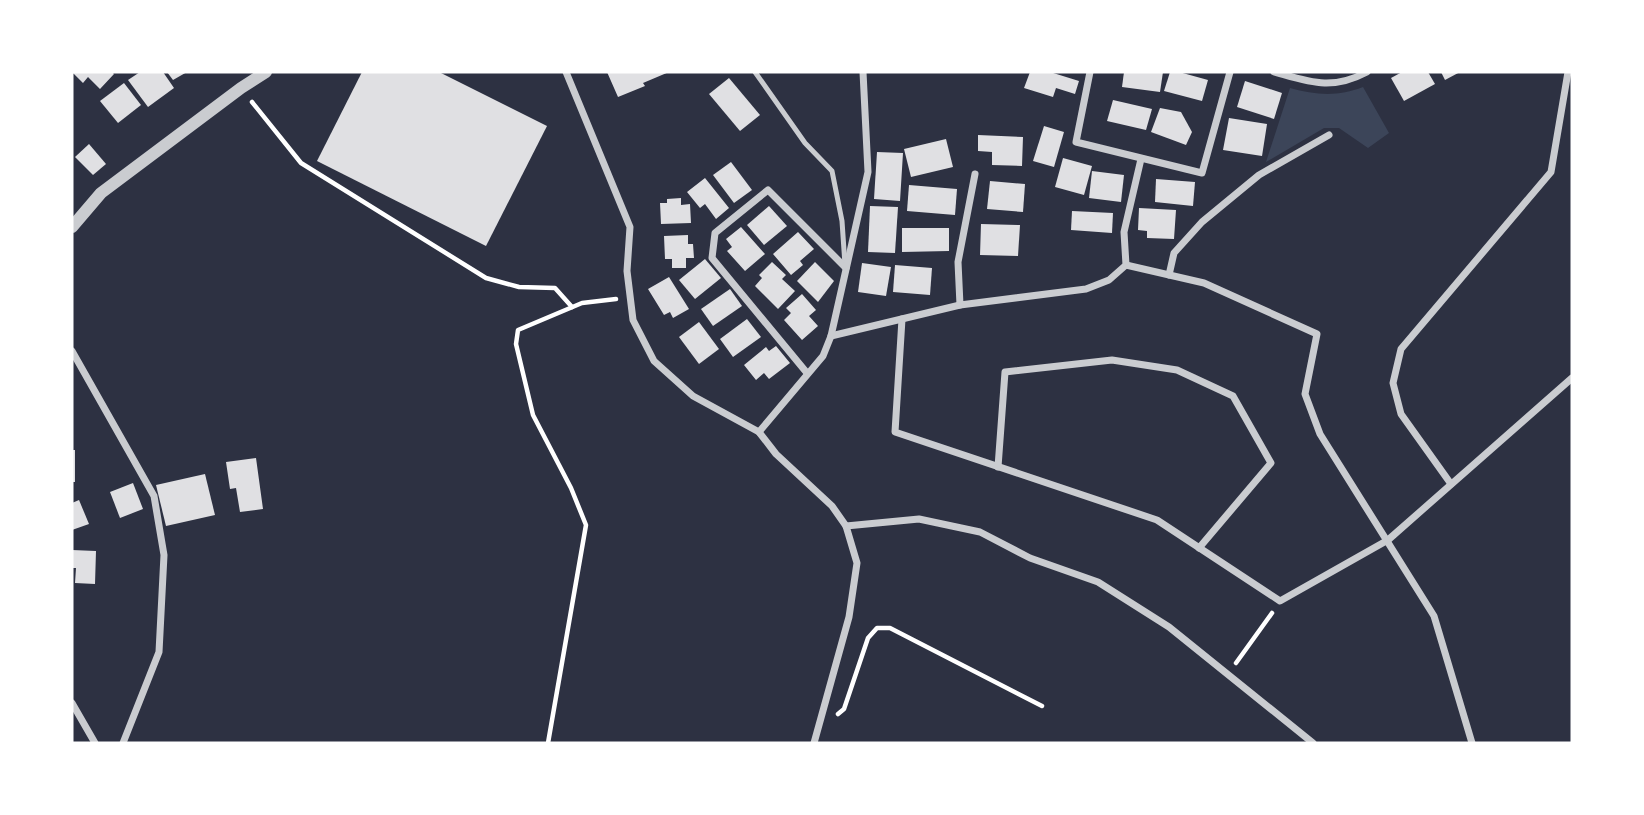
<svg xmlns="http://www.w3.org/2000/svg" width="1644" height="815" viewBox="0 0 1644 815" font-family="'Space Grotesk',sans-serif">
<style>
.green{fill:#3c4559}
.building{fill:#e0e0e3}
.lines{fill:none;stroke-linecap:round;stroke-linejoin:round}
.path{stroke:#fff;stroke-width:4.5}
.service{stroke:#caccd0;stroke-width:5}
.minor{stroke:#caccd0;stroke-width:7}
.tertiary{stroke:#caccd0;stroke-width:12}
</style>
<rect width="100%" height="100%" fill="#2d3142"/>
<path class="green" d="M1363 87 1389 133 1368 148 1339 128H1324L1266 162 1290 88C1315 95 1338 97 1363 87Z"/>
<g class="building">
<path d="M72 72H112L114 74 100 89 88 77 83 83Z"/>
<path d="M140 72H163L174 88 148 107 128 80Z"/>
<path d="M167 72H187L173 80Z"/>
<path d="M362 72H439L547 126 486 246 317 161Z"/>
<path d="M607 72H669L643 83 645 86 618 97Z"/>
<path d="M1030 72H1050L1079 81 1075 94 1056 88 1053 97 1024 88Z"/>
<path d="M1124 72H1163L1160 92 1122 87Z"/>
<path d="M1170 72H1179L1208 80 1202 101 1164 91Z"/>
<path d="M1402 72H1428L1435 84 1404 101 1391 78Z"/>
<path d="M1441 72H1460L1445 80Z"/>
<path d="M729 78 760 115 740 131 709 94Z"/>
<path d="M1245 81 1282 93 1274 119 1237 107Z"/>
<path d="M124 83 141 105 118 123 100 101Z"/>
<path d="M1113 100 1152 109 1146 130 1107 121Z"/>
<path d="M1160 108 1181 112 1192 132 1186 145 1151 132Z"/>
<path d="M1229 118 1267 124 1262 156 1223 150Z"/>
<path d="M1044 126 1064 132 1054 167 1033 161Z"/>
<path d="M978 135 1023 137 1022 166 992 165V152L978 151Z"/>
<path d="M946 139 953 167 911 177 904 149Z"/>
<path d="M89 144 106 164 93 175 75 157Z"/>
<path d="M877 152 903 153 900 201 874 199Z"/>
<path d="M1063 158 1092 166 1084 195 1055 187Z"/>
<path d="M731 162 752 190 734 203 713 175Z"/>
<path d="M1092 171 1124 175 1121 202 1089 198Z"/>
<path d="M705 178 729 208 716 219 705 204 700 208 687 192Z"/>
<path d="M1156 179 1195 182 1193 206 1155 202Z"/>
<path d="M990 181 1025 184 1023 212 987 209Z"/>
<path d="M909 185 957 189 955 215 907 211Z"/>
<path d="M681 198V205L690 204 691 223 661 224 660 203H667V199Z"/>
<path d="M769 206 787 226 764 245 747 225Z"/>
<path d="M870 206 898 207 895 253 868 252Z"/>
<path d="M1139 208 1176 210 1174 239 1147 238V231L1138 230Z"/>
<path d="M1072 211 1113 213 1112 233 1071 230Z"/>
<path d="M981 224 1020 225 1018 256 980 255Z"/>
<path d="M741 227 765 254 745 271 727 251 732 247 726 239Z"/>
<path d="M902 228H949V251L902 252Z"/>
<path d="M798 232 814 249 800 261 803 265 791 275 773 254Z"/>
<path d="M688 235V244H693L694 258H686V268H672V259H665L664 236Z"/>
<path d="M705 259 721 278 695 299 679 280Z"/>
<path d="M772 262 786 275 782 279 795 291 778 309 755 286 762 278 759 275Z"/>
<path d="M815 262 834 281 818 302 797 281Z"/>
<path d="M862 263 891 267 886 296 858 292Z"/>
<path d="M895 265 932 268 930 295 893 292Z"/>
<path d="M669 277 689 309 673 318 670 312 664 315 648 289Z"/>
<path d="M730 289 742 306 713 326 701 309Z"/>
<path d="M802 294 816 310 809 316 818 326 802 340 784 320 791 313 786 308Z"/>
<path d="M747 319 761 337 733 357 720 339Z"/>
<path d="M699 322 719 349 699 364 679 337Z"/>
<path d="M776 346 790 363 769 379 764 373 756 380 744 365 766 347 769 351Z"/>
<rect x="72" y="450" width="3" height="32"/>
<path d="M256 458 263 509 240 512 236 488 230 489 226 462Z"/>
<path d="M205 474 215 515 166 526 156 485Z"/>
<path d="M133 483 143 509 120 518 110 492Z"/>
<path d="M79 500 89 524 72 530V503Z"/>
<path d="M72 550 96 551 95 584 75 583 76 568H72Z"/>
</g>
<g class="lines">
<g class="path">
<path d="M252 102 301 163 486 278 519 287 555 288 572 307"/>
<path d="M1236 663 1272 613"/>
<path d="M838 714 844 709 868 638 877 628H890L1042 706"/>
<path d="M548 743 586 525 571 488 533 415 516 344 518 330 582 303 616 299"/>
</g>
<path class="service" d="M755 72 805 143 832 171 842 221 845 265"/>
<g class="minor">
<path d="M566 72 630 227 627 271 633 320 654 361 693 396 759 432 776 454 832 506 846 526 857 563 849 617 814 743"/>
<path d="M1090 72 1076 142 1202 173 1230 72"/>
<path d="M1274 72C1310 82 1331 91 1367 72"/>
<path d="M1126 265 1204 283 1317 334 1305 394 1320 434 1434 616 1472 743"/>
<path d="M1169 275 1174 253 1202 222 1259 175 1329 135"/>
<path d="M960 305 958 262 975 174"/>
<path d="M902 319 895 432 1157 520 1280 601 1388 540 1572 378"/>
<path d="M831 336 960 305 1086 289 1109 280 1126 265 1124 232 1141 159"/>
<path d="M72 351 154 496 164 555 159 652 123 743"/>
<path d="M807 373 712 258 715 233 768 190 846 268"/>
<path d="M759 432 823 356 831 336 868 172 863 72"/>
<path d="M998 467 1005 372 1112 360 1177 370 1233 396 1271 463 1199 548"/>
<path d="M1451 484 1401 414 1393 383 1401 349 1551 172 1568 72"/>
<path d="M846 526 919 519 980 532 1030 558 1098 582 1169 627 1313 743"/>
<path d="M72 703 95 743"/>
</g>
<path class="tertiary" d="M72 227 101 193 241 88 266 72"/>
</g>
<rect width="1644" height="815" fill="none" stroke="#ffffff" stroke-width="147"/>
</svg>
